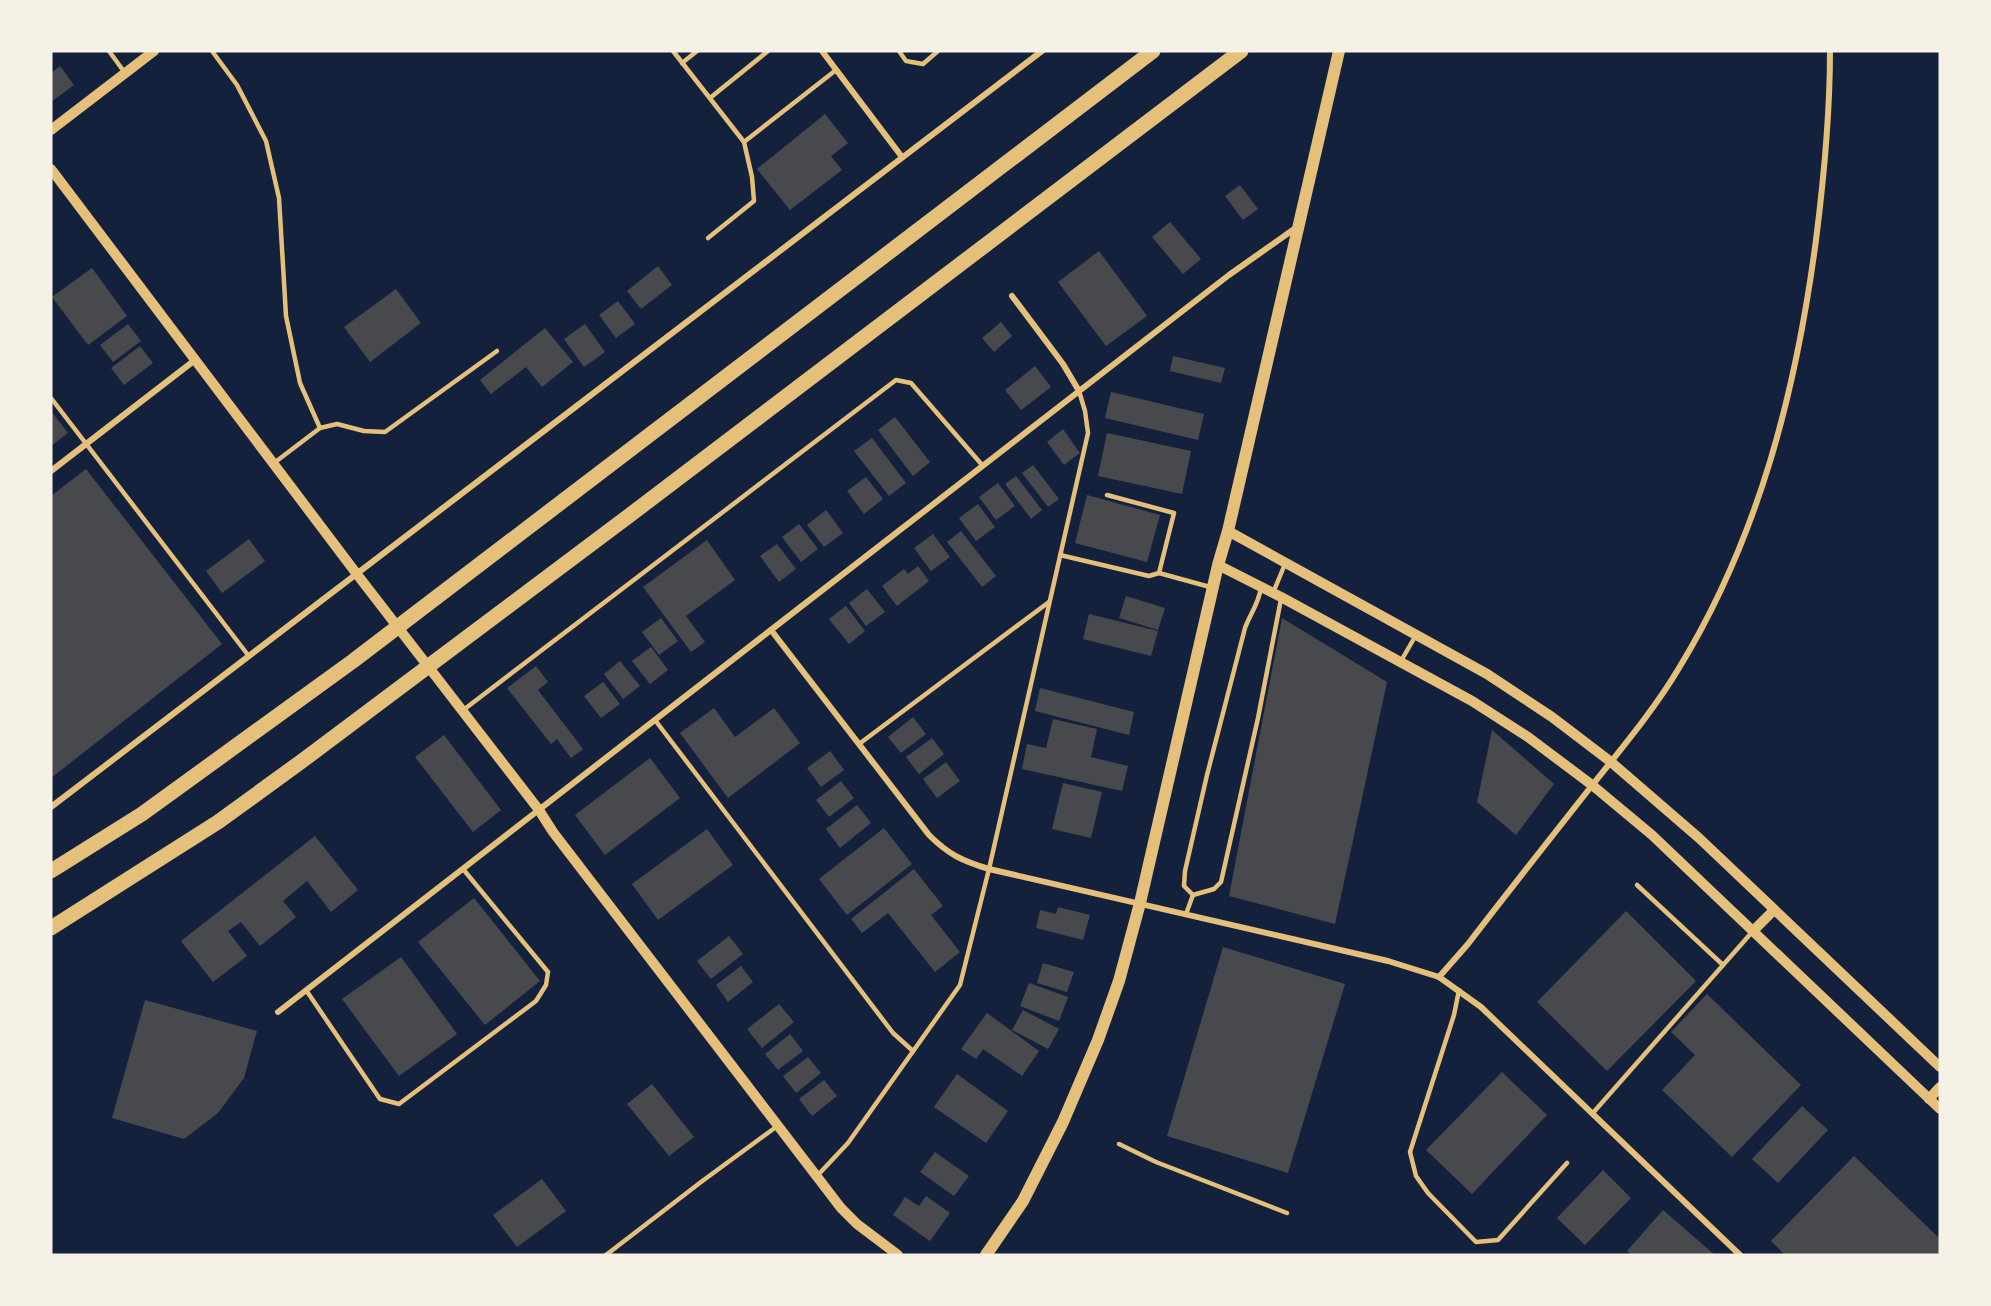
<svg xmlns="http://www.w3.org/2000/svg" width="1991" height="1306" viewBox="0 0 1991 1306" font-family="Karla,sans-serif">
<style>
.building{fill:#48494c}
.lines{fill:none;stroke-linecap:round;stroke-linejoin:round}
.service{stroke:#e5c07b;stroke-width:4.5}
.minor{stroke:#e5c07b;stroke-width:6}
.tertiary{stroke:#e5c07b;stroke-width:10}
.secondary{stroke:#e5c07b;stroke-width:12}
.motorway{stroke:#e5c07b;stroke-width:15}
</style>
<rect width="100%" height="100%" fill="#14213d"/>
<g class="building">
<path d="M60 66 74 85 51 102V73Z"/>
<path d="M825 114 848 143 831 156 842 170 790 210 757 169Z"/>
<path d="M1240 185 1258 209 1243 220 1225 196Z"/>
<path d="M1170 222 1201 259 1183 274 1152 237Z"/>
<path d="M1099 251 1147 316 1106 346 1058 282Z"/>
<path d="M658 266 672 285 641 309 627 291Z"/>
<path d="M92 268 127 316 88 345 52 297Z"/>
<path d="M396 289 421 323 370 362 344 327Z"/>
<path d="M618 301 635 324 616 338 599 315Z"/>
<path d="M1001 322 1012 336 994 352 982 338Z"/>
<path d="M128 324 141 341 113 362 100 345Z"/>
<path d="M585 324 605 352 584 367 564 339Z"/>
<path d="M545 328 573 362 542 387 526 367 491 394 480 380Z"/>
<path d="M140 346 153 363 124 385 111 368Z"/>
<path d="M1173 356 1225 368 1221 383 1170 371Z"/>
<path d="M1035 366 1051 387 1021 410 1005 390Z"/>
<path d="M1111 392 1204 414 1198 440 1105 418Z"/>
<path d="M51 411 68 433 51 446Z"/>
<path d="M895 417 930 462 913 476 878 430Z"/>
<path d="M1063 429 1080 453 1064 465 1047 442Z"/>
<path d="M1107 433 1191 451 1182 494 1098 476Z"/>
<path d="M872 438 906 483 889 496 854 451Z"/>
<path d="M1033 465 1059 499 1048 507 1022 473Z"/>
<path d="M86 469 222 644 51 778V496Z"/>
<path d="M1016 476 1042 510 1031 519 1005 484Z"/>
<path d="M866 477 883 499 864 514 847 491Z"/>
<path d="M998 483 1015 506 996 520 979 497Z"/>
<path d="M1087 495 1160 515 1147 562 1075 543Z"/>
<path d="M978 504 995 527 976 541 959 518Z"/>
<path d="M826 510 843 533 824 547 807 525Z"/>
<path d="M799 524 818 549 801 562 782 537Z"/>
<path d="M961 531 996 576 982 587 947 542Z"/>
<path d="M933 534 950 557 931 571 914 548Z"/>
<path d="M249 539 265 561 222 593 206 571Z"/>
<path d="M707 540 735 580 686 616 705 642 691 652 643 587Z"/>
<path d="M777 544 796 569 779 582 760 556Z"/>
<path d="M918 566 929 581 897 606 882 586 904 569 908 574Z"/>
<path d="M867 589 885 612 866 626 849 603Z"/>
<path d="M1126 596 1165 608 1158 630 1119 618Z"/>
<path d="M846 606 865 631 849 644 829 619Z"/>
<path d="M1089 614 1158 631 1151 656 1083 639Z"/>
<path d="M661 618 678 641 659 655 642 632Z"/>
<path d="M1282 618 1387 682 1335 924 1229 896Z"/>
<path d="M651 647 668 670 650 684 632 661Z"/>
<path d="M620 661 640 686 623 699 604 674Z"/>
<path d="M536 666 548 682 538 690 583 749 571 758 557 739 551 744 507 688Z"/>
<path d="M603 682 620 704 601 718 584 696Z"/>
<path d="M1040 688 1134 712 1129 735 1035 711Z"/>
<path d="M714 708 735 737 774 708 800 743 728 798 680 733Z"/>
<path d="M913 717 926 734 901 753 888 737Z"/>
<path d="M1053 719 1097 729 1091 757 1128 766 1122 791 1022 769 1027 744 1046 748Z"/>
<path d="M1492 730 1554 784 1516 835 1477 802Z"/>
<path d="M444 735 501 810 473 832 415 757Z"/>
<path d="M932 738 944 754 919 774 906 757Z"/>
<path d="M830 751 844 770 821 787 807 768Z"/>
<path d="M650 758 680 798 605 855 575 815Z"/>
<path d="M946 762 960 781 937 798 923 779Z"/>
<path d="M841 781 854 798 829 817 816 800Z"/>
<path d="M1063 783 1102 792 1091 838 1052 829Z"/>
<path d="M857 805 871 823 840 848 826 829Z"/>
<path d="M884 828 912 864 847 915 819 879Z"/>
<path d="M707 829 733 865 658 920 632 884Z"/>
<path d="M315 836 358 890 331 912 307 881 283 901 296 917 260 946 241 922 228 931 247 956 213 982 181 941Z"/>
<path d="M914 869 943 906 931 915 960 952 935 972 888 913 862 933 851 919Z"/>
<path d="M474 898 540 981 485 1025 418 942Z"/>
<path d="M1058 907 1090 915 1083 940 1036 928 1040 910 1056 914Z"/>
<path d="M1626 911 1696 981 1607 1071 1537 1002Z"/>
<path d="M729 936 743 954 711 979 697 961Z"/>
<path d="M1223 947 1345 984 1288 1173 1167 1136Z"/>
<path d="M401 957 457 1034 399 1076 342 999Z"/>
<path d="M1043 963 1074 972 1067 992 1037 983Z"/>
<path d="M741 966 753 982 728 1002 716 985Z"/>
<path d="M1029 983 1068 997 1059 1021 1020 1006Z"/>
<path d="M1707 994 1801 1085 1732 1157 1662 1090 1695 1055 1671 1032Z"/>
<path d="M145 1000 257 1031 244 1078 218 1113 184 1139 112 1118Z"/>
<path d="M779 1004 794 1022 762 1048 747 1029Z"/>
<path d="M1023 1010 1059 1029 1048 1049 1012 1030Z"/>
<path d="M987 1013 1039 1051 1022 1076 983 1049 976 1059 961 1049Z"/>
<path d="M790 1034 803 1051 778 1070 765 1054Z"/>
<path d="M808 1057 821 1073 796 1093 783 1076Z"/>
<path d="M1502 1072 1547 1115 1472 1194 1426 1150Z"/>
<path d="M957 1074 1008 1111 986 1143 934 1107Z"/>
<path d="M824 1080 837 1096 812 1116 799 1099Z"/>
<path d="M652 1084 694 1137 669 1156 627 1104Z"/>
<path d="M1802 1106 1828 1130 1778 1183 1752 1159Z"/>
<path d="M935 1152 969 1176 954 1196 920 1172Z"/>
<path d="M1854 1156 1940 1239V1255H1785L1771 1241Z"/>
<path d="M1603 1170 1631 1198 1585 1245 1557 1218Z"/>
<path d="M542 1179 566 1211 517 1247 493 1215Z"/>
<path d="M926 1196 950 1213 930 1241 893 1215 905 1197 919 1206Z"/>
<path d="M1663 1210 1715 1255H1632L1627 1251Z"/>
</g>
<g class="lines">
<g class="service">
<path d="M109 51 125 73"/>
<path d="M212 51 237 85 266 141 279 198 286 316 300 383 320 428"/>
<path d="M673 51 744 142 836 70"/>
<path d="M899 51 906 61 923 64 938 51"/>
<path d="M682 63 697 51"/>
<path d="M710 98 768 51"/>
<path d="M708 238 754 201 752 177 744 142"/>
<path d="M51 398 248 655"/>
<path d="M274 463 320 428 337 424 364 431 385 432 497 351"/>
<path d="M1107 495 1174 513 1159 573 1210 587"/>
<path d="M1060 555 1149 576 1159 573"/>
<path d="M1273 593 1285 564"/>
<path d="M1401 661 1416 635"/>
<path d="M462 711 896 380 911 383 983 466"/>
<path d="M655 720 893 1033 913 1051"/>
<path d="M859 744 1049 602"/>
<path d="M1637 885 1723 965"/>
<path d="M1193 895 1214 889 1221 882 1258 718 1281 599"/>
<path d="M1193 895 1184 886 1185 871 1207 775 1245 628C1251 612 1258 605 1261 588"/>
<path d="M1186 914 1193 895"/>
<path d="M306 990 380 1099 399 1104 536 1001 546 985 548 972 463 869"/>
<path d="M1459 990 1454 1015 1410 1152 1416 1176 1428 1193 1476 1242 1498 1240 1567 1163"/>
<path d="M1592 1114 1753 931"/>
<path d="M1119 1144 1156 1162 1287 1213"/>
<path d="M817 1176 848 1143 960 985 989 869 1088 433 1085 411 1079 391"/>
<path d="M606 1255 701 1182 776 1127"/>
</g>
<g class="minor">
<path d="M822 51 902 157"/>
<path d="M1012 296 1063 364 1079 391"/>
<path d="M51 471 195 360"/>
<path d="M771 630 929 835C948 854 962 861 989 869L1388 961 1439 977 1481 1007 1740 1255"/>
<path d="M51 807 1042 51"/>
<path d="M1439 977 1468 944C1508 892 1549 840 1590 788 1621 749 1654 710 1679 668 1759 537 1796 391 1816 240 1824 177 1830 114 1830 51"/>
<path d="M278 1012 1229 275 1297 227"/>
</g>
<g class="tertiary">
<path d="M51 130 154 51"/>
<path d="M51 169 356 573 539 810 553 832 841 1208 857 1224 898 1255"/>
<path d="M1228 531 1487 674 1552 717 1611 762 1699 838 1940 1067"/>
<path d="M1218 565 1281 597 1472 701 1528 737 1592 785 1652 835 1940 1109"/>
<path d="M1753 931 1774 910"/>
<path d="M1929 1099 1940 1087"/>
</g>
<path class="secondary" d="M986 1255 1023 1201 1063 1122 1098 1040 1119 981 1140 903 1218 565 1228 531 1339 51"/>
<g class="motorway">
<path d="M51 871 142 814 353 661 1153 51"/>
<path d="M51 928 218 822 302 761 630 515 1241 51"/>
</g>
</g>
<rect width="1991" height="1306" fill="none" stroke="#f6f1e7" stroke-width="105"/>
</svg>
